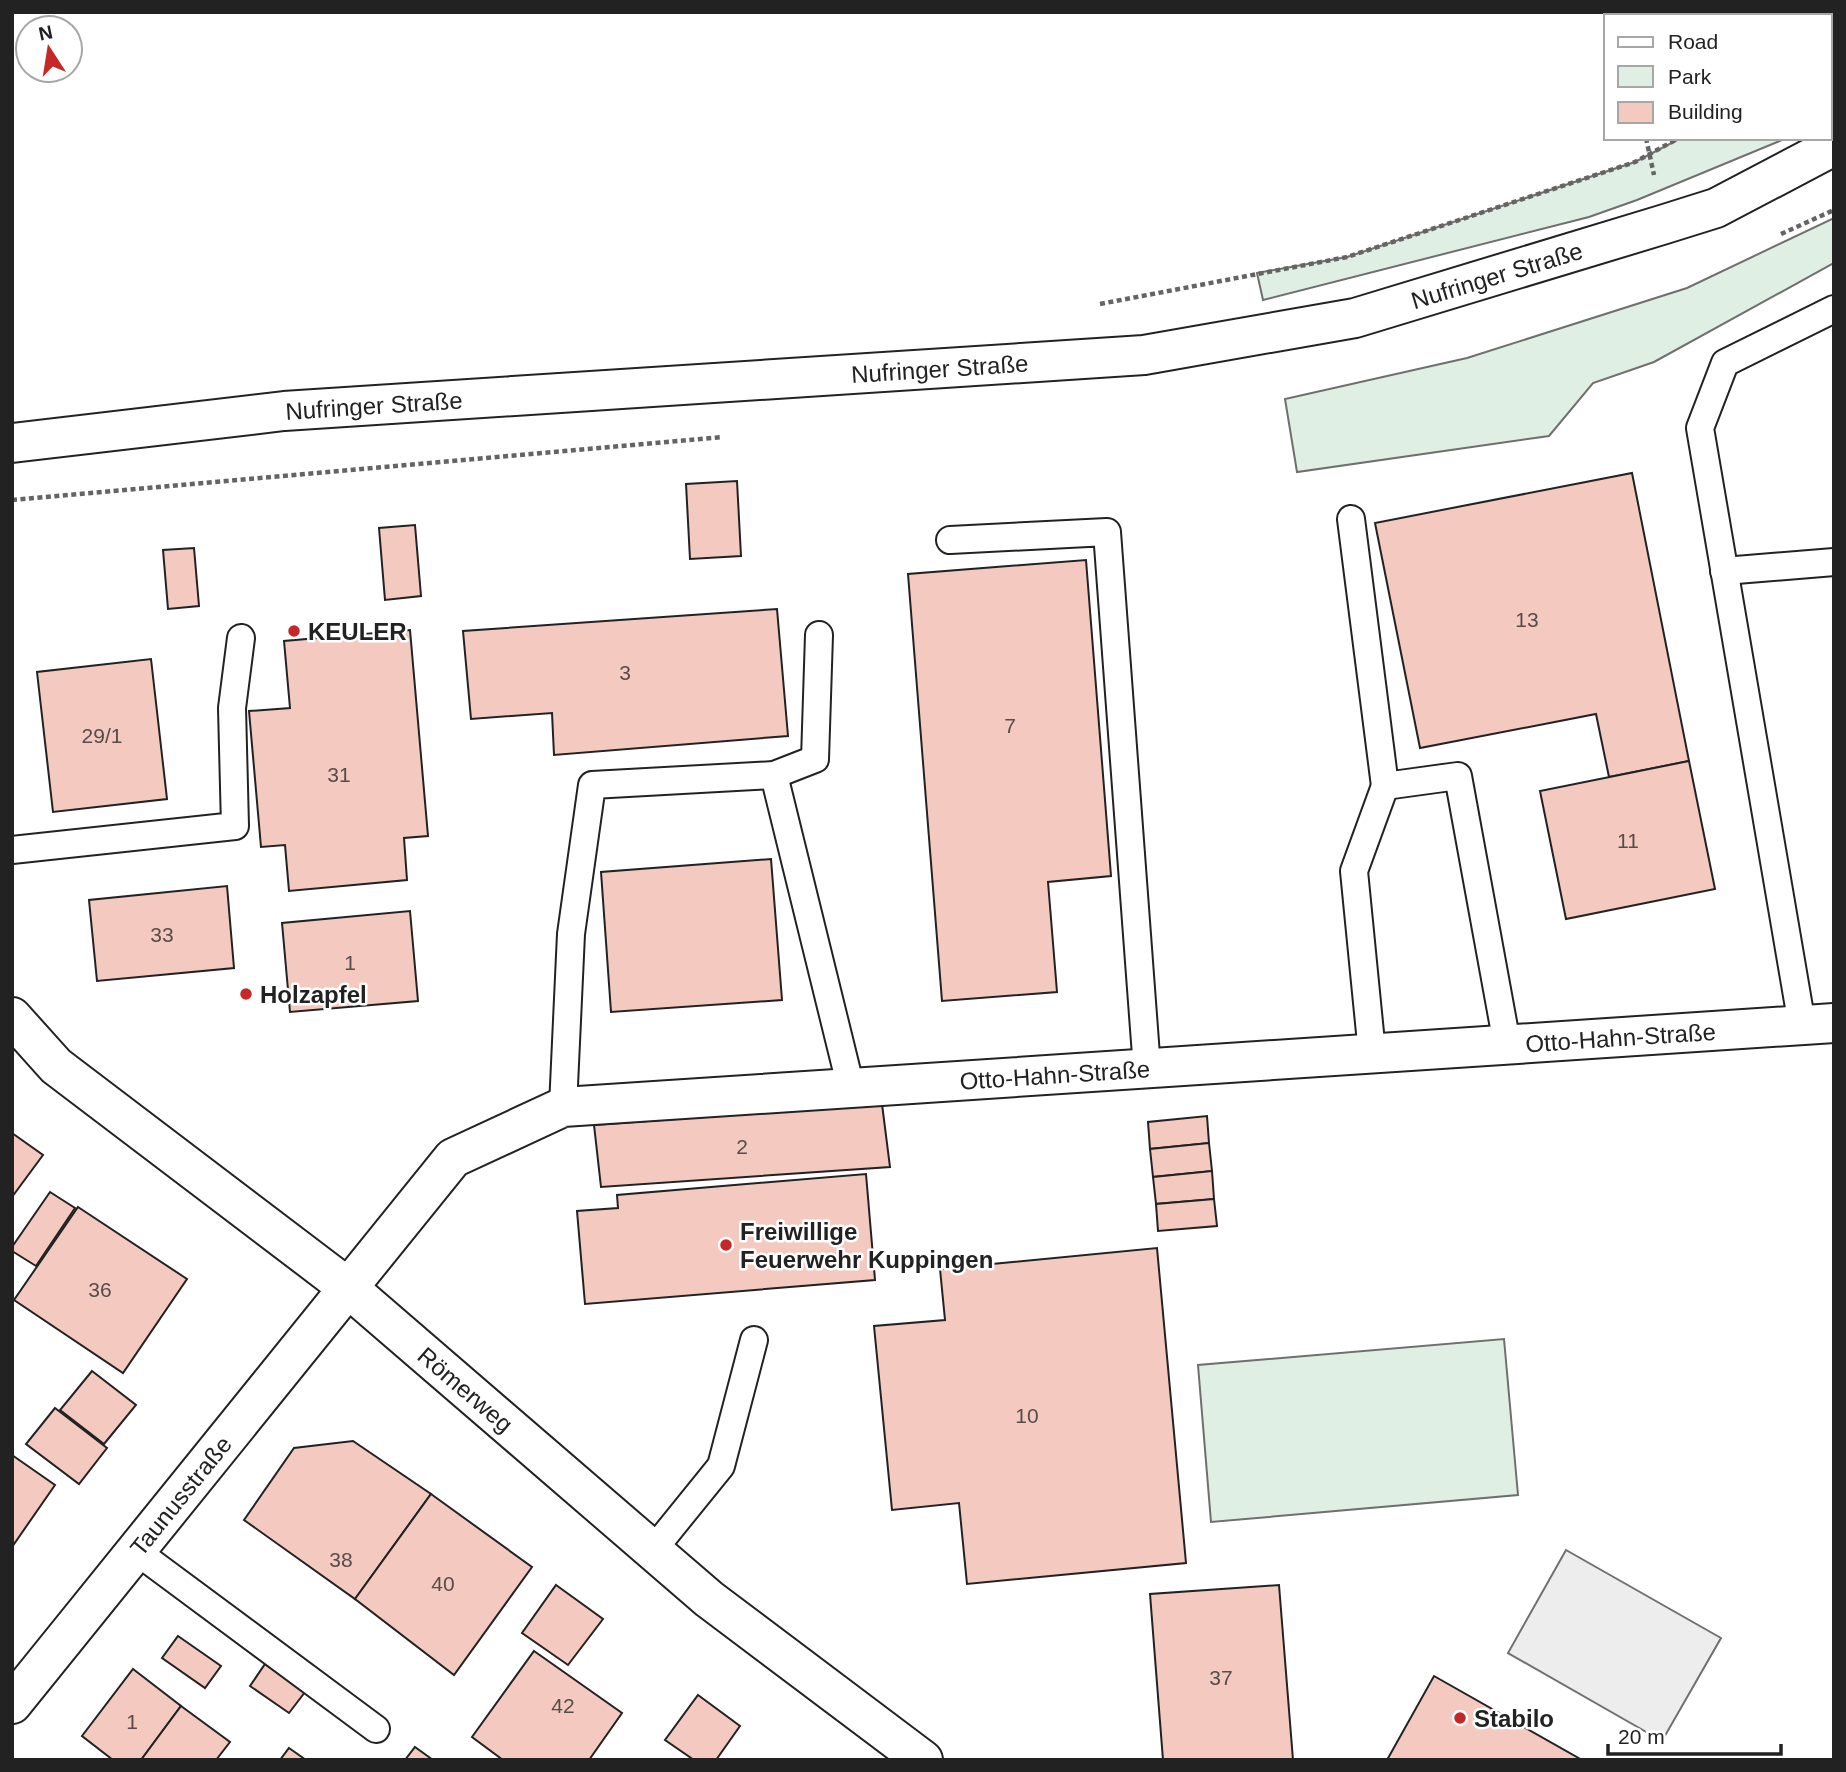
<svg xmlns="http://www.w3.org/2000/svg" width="1846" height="1772" viewBox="0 0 1846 1772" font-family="Helvetica,sans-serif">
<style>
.green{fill:#e0efe3;stroke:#6f6f6f;stroke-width:2}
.parking{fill:#ededed;stroke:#6f6f6f;stroke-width:2}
.building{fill:#f3c9c0;stroke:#222;stroke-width:2}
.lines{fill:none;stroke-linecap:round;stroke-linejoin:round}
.lane-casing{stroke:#222;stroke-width:30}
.street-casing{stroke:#222;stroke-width:42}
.secondary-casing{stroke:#222;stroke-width:42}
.path{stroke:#646464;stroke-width:4.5;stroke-dasharray:5 3.5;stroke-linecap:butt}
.lane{stroke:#fff;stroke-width:26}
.street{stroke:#fff;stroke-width:38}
.secondary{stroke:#fff;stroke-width:38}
.poi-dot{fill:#c62828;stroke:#fff;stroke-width:2.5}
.labels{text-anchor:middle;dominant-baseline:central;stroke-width:5;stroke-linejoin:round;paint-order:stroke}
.number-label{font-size:21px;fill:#564c4a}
.street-label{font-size:24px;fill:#222;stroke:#fff}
.poi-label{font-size:24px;font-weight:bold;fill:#222;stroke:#fff;text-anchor:start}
</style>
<rect width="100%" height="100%" fill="#fff"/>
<g class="green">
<path d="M1681 138H1787L1637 200 1589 217 1263 300 1257 273 1347 257 1635 162Z"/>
<path d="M1834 218V263L1654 362 1593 383 1549 436 1297 472 1285 399 1467 358 1687 288Z"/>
<path d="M1504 1339 1518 1495 1211 1522 1198 1365Z"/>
</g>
<path class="parking" d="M1566 1550 1721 1638 1662 1741 1508 1653Z"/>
<g class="building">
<path d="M1632 473 1689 761 1609 777 1596 714 1420 748 1375 523Z"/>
<path d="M737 481 741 556 690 559 686 484Z"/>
<path d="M415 525 421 596 385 600 379 528Z"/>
<path d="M194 548 199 606 168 609 163 550Z"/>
<path d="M1086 560 1111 876 1048 882 1057 992 942 1001 908 574Z"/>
<path d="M777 609 788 736 554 755 552 713 471 719 463 631Z"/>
<path d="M410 630 428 836 404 838 407 880 289 891 285 845 261 847 249 711 290 708 284 641Z"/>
<path d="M151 659 167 799 53 812 37 672Z"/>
<path d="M1689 761 1715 889 1566 919 1540 791Z"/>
<path d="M771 859 782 1000 611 1012 601 872Z"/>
<path d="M227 886 234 968 97 981 89 900Z"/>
<path d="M410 911 418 1001 290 1012 282 923Z"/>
<path d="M882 1104 890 1167 601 1187 594 1125Z"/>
<path d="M1207 1116 1209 1143 1150 1149 1148 1122Z"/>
<path d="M12 1133 43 1155 12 1197Z"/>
<path d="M1209 1143 1212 1171 1153 1177 1150 1149Z"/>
<path d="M1212 1171 1214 1199 1156 1204 1153 1177Z"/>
<path d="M866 1174 875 1280 585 1304 577 1211 618 1208 617 1195Z"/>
<path d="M50 1192 75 1208 36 1266 12 1251V1247Z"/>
<path d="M1214 1199 1217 1226 1158 1231 1156 1204Z"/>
<path d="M78 1207 187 1279 123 1373 14 1300Z"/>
<path d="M1157 1248 1186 1563 967 1584 959 1503 892 1510 874 1326 945 1320 940 1269Z"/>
<path d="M92 1371 136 1405 104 1444 60 1410Z"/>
<path d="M55 1408 107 1448 79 1484 26 1444Z"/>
<path d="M353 1441 431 1494 355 1599 244 1520 294 1448Z"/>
<path d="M12 1455 55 1485 12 1547Z"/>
<path d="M431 1494 532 1567 454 1675 355 1599Z"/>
<path d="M556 1585 603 1619 568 1665 522 1633Z"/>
<path d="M1279 1585 1293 1760H1163L1150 1594Z"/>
<path d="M178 1636 221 1666 205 1688 162 1658Z"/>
<path d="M534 1651 622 1713 589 1760H503L472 1737Z"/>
<path d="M265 1664 305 1692 289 1713 250 1686Z"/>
<path d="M133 1669 181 1706 141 1760H113L82 1736Z"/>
<path d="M1434 1676 1582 1760H1387Z"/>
<path d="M698 1695 740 1726 716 1760H694L665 1740Z"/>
<path d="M181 1706 230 1742 216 1760H141Z"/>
<path d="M415 1747 433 1760H405Z"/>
<path d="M289 1748 306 1760H280Z"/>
</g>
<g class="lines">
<defs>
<g id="lane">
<path d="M1351 519 1385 786 1458 776 1507 1044"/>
<path d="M950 540 1107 532 1147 1069"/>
<path d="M1724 571 1834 562"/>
<path d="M774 775 851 1088"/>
<path d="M12 850 235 826 232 708 241 638"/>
<path d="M1802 1025 1700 428 1725 363 1834 309"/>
<path d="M1372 1053 1354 871 1385 786"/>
<path d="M563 1107 571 934 592 785 774 775 815 759 819 635"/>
<path d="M653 1550 721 1466 754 1340"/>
<path d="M136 1551 376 1729"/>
</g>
<g id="street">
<path id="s1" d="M12 1017 56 1066 347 1287 709 1599 923 1760"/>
<path id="s2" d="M12 1704 453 1158 563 1107 1834 1023"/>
</g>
<g id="secondary">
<path id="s3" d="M12 443 284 411 1144 355 1355 318 1665 224 1716 208 1834 146"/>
</g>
</defs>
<use href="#lane" class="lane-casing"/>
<use href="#street" class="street-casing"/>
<use href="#secondary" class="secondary-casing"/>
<g class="path">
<path d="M1618 12V16"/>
<path d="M1830 49 1834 47"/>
<path d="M1646 138 1654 175"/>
<path d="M1781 234 1834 210"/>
<path d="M1100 304 1347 257 1635 162 1679 138"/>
<path d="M12 500 723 437"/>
</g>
<use href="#lane" class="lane"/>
<use href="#street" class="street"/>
<use href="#secondary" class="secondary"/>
</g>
<g class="poi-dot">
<circle cx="294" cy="631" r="7"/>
<circle cx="246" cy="994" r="7"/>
<circle cx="726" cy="1245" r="7"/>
<circle cx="1460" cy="1718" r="7"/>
</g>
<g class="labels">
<g class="number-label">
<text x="1527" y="619">13</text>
<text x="625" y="672">3</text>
<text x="1010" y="725">7</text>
<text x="102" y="735">29/1</text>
<text x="339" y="774">31</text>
<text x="1628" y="840">11</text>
<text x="162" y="934">33</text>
<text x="350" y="962">1</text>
<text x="742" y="1146">2</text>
<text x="100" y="1289">36</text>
<text x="1027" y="1415">10</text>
<text x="341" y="1559">38</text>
<text x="443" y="1583">40</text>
<text x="1221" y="1677">37</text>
<text x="563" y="1705">42</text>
<text x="132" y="1721">1</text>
</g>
<g class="street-label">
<text stroke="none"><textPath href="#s3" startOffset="1498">Nufringer Straße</textPath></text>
<text stroke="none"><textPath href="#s3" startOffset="931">Nufringer Straße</textPath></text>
<text stroke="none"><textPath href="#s3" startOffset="364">Nufringer Straße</textPath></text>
<text stroke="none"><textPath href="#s2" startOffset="1883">Otto-Hahn-Straße</textPath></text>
<text stroke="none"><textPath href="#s2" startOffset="1316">Otto-Hahn-Straße</textPath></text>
<text stroke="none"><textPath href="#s1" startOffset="588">Römerweg</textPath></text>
<text stroke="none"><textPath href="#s2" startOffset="268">Taunusstraße</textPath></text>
</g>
<g class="poi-label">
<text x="308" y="631">KEULER</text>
<text x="260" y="994">Holzapfel</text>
<text x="740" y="1231">Freiwillige<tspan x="740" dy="28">Feuerwehr Kuppingen</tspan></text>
<text x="1474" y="1718">Stabilo</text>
</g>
</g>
<rect width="1846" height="1772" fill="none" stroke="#222222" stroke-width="28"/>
<rect x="1604" y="14" width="228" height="126" fill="#ffffff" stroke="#a7a7a7" stroke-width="2"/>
<rect x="1618" y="37" width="35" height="10" fill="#ffffff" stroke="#a7a7a7" stroke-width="2"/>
<text x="1668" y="49" font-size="21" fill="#222222">Road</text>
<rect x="1618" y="66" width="35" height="21" fill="#e0efe3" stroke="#a7a7a7" stroke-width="2"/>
<text x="1668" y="84" font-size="21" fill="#222222">Park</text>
<rect x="1618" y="102" width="35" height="21" fill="#f3c9c0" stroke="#a7a7a7" stroke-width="2"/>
<text x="1668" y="119" font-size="21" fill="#222222">Building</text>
<g transform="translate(49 49) rotate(348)"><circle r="33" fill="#ffffff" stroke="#a7a7a7" stroke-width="2"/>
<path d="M0-5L12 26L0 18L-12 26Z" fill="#c62828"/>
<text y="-10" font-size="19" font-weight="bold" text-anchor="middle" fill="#222222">N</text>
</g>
<path d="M1608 1744v10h173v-10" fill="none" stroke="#222222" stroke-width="3.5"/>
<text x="1618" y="1744" font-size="21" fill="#222222" stroke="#ffffff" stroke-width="5" paint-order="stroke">20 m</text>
</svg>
